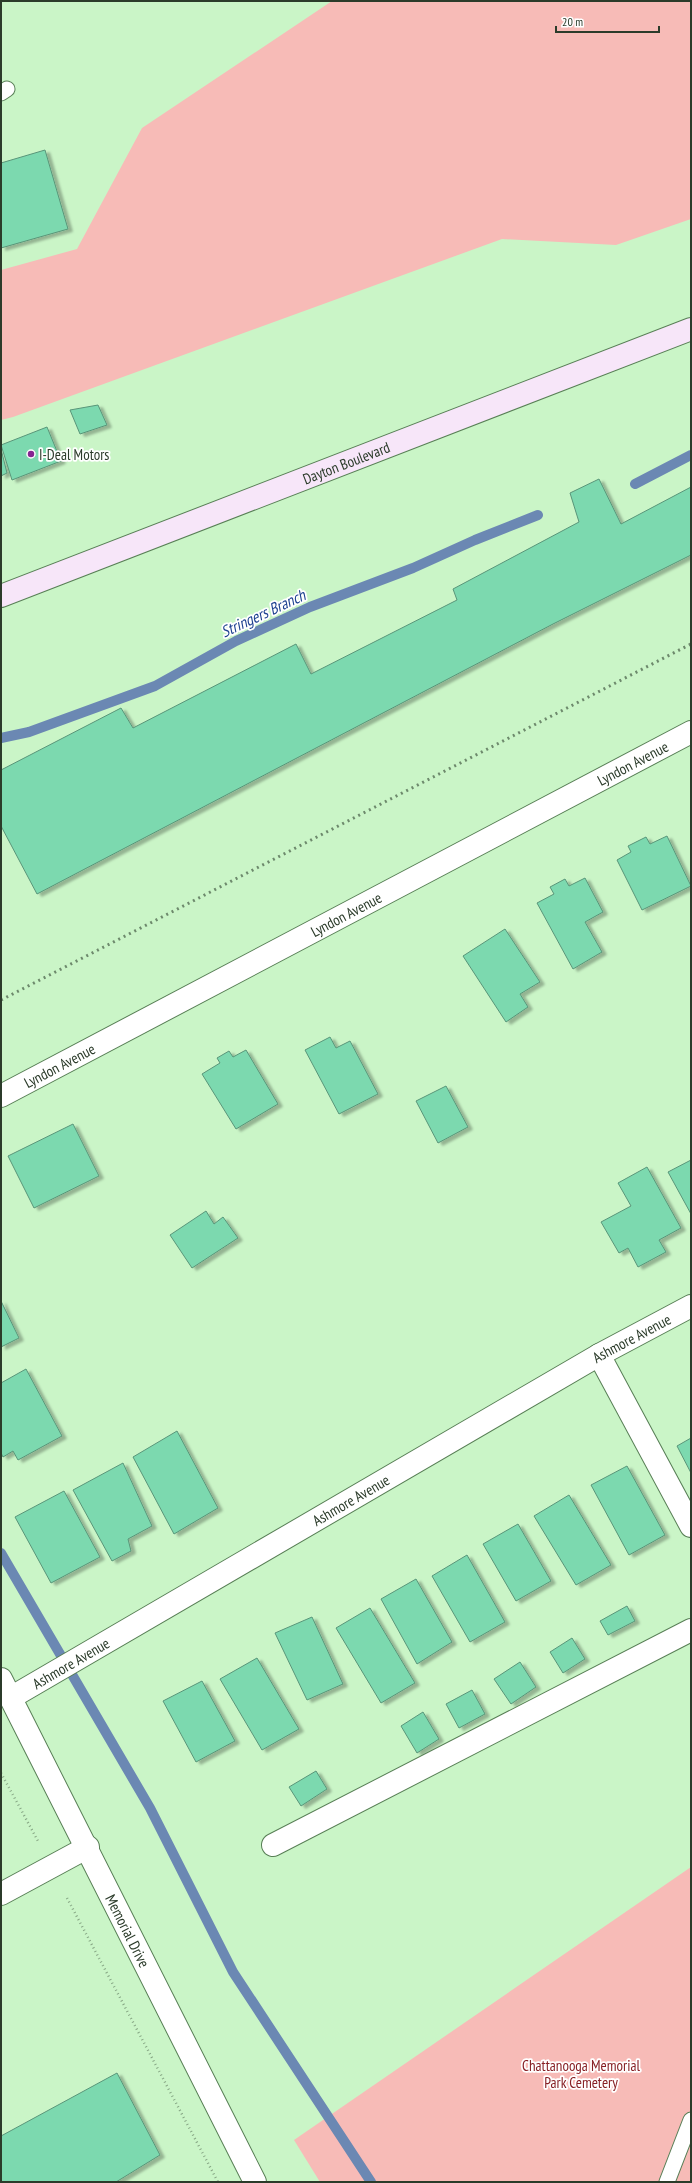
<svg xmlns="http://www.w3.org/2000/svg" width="692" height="2183" viewBox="0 0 692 2183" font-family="'PT Sans Narrow',sans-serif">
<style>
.green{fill:#f7bbb7}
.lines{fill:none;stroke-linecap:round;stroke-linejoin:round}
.stream{stroke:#6b88b3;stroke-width:10}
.building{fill:#7cd9af;stroke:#599579;filter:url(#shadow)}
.service-casing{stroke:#587f56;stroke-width:17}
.minor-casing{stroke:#587f56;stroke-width:24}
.tertiary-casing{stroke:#587f56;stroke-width:24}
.secondary-casing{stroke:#587f56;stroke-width:24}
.path{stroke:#87a785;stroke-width:2.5;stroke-dasharray:1 3;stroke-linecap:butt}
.service{stroke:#fff;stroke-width:15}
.minor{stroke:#fff;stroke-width:22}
.tertiary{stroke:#fff;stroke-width:22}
.secondary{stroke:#f7e6f9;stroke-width:22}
.rail{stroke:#6d896c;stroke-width:3;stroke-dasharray:2 4;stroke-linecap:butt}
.poi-dot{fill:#852691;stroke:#fff;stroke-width:1.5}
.labels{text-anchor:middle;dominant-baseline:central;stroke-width:3.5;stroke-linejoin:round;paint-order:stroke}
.poi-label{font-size:15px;fill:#2b3b2a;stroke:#fff;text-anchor:start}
.street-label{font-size:15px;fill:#2b3b2a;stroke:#fff}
.park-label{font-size:15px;fill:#872025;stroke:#fff}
.water-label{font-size:16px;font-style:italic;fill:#1c408f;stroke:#fff}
</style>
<defs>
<filter id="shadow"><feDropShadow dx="4.5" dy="2.5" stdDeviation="1" flood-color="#0004"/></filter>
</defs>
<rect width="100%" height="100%" fill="#caf5c7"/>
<g class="green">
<path d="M332 1H691V219L616 245 502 239 13 417 1 420V270L77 249 142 128Z"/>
<path d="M691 1867V2182H320L294 2140Z"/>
</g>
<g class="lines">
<g class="stream">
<path d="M635 484 691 455"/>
<path d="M1 738 29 732 155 686 236 641 310 607 413 568 475 540 538 515"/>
<path d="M1 1553 150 1808 233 1972 371 2182"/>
</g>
</g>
<g class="building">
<path d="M45 150 68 229 1 248V163Z"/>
<path d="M98 405 107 425 80 434 70 410Z"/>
<path d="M47 427 61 461 12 480 1 445Z"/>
<path d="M1 449 7 473 1 476Z"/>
<path d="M599 479 621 524 691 487V555L553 624 37 894 1 826V770L121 708 133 728 296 644 311 674 457 600 453 589 579 522 570 493Z"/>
<path d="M667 836 691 886 642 910 617 860 631 852 628 846 646 837 650 844Z"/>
<path d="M585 878 603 912 585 922 602 952 573 969 537 903 554 894 550 887 565 879 569 886Z"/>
<path d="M505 929 540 982 520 994 528 1007 506 1022 463 956Z"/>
<path d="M330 1037 336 1048 350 1041 378 1094 339 1114 305 1050Z"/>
<path d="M246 1050 278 1104 236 1129 202 1074 220 1063 217 1058 229 1051 233 1057Z"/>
<path d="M446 1086 468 1127 438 1143 416 1101Z"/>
<path d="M73 1124 99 1176 34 1208 8 1156Z"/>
<path d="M691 1160V1214L668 1172Z"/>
<path d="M647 1167 681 1228 659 1240 666 1252 638 1267 628 1248 619 1253 601 1222 631 1206 618 1183Z"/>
<path d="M206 1211 214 1224 223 1217 238 1238 192 1268 170 1235Z"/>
<path d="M1 1301 19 1338 1 1347Z"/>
<path d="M26 1369 62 1436 18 1460 13 1451 3 1457 1 1453V1383Z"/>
<path d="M177 1431 218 1508 174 1534 133 1457Z"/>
<path d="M691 1438V1473L677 1446Z"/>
<path d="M123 1463 152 1526 128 1539 131 1551 112 1561 73 1490Z"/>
<path d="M627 1466 665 1535 629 1555 591 1485Z"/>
<path d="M64 1491 100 1557 51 1583 15 1517Z"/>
<path d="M569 1495 611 1565 576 1585 534 1516Z"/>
<path d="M518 1524 551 1581 516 1601 483 1544Z"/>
<path d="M467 1555 505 1622 470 1642 432 1576Z"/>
<path d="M416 1579 452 1642 417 1664 381 1599Z"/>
<path d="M627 1606 635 1621 608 1635 600 1621Z"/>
<path d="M370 1608 415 1683 381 1703 336 1628Z"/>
<path d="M312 1617 343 1684 307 1700 275 1633Z"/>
<path d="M572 1638 585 1659 563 1673 550 1652Z"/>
<path d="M257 1658 299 1729 262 1750 220 1679Z"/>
<path d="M520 1662 536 1687 511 1704 494 1679Z"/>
<path d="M202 1681 235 1741 196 1762 163 1701Z"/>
<path d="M472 1690 485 1714 459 1728 446 1704Z"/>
<path d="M423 1712 439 1739 417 1753 401 1726Z"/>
<path d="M316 1771 327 1789 301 1806 289 1787Z"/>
<path d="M117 2073 160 2155 116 2182H1V2136Z"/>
</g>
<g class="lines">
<defs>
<g id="service">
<path d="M1 93 7 89"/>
<path d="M667 2182 691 2120"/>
</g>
<g id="minor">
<path id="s1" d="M1 1096 691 732"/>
<path d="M599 1355 691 1526"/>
<path id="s2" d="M12 1697 599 1355 691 1306"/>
<path d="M273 1845 691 1630"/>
<path d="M1 1894 88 1847"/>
</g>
<g id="tertiary">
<path id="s3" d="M1 1679 255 2182"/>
</g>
<g id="secondary">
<path id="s4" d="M1 596 691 329"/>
</g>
</defs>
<use href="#service" class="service-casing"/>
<use href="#minor" class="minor-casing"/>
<use href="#tertiary" class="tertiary-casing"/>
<use href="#secondary" class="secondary-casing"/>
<g class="path">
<path d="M1 1773 38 1841"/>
<path d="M67 1898 218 2182"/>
</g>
<use href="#service" class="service"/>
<use href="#minor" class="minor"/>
<use href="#tertiary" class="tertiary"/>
<use href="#secondary" class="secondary"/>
<path class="rail" d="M1 1000 691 644"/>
</g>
<circle class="poi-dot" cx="31" cy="454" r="4"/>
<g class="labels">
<g class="poi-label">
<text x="39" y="454">I-Deal Motors</text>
</g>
<g class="street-label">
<text stroke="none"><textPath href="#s4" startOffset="370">Dayton Boulevard</textPath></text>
<text stroke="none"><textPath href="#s1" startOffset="714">Lyndon Avenue</textPath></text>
<text stroke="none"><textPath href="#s1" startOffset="390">Lyndon Avenue</textPath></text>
<text stroke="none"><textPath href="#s1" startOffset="66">Lyndon Avenue</textPath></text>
<text stroke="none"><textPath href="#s2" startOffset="716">Ashmore Avenue</textPath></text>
<text stroke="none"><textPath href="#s2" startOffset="392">Ashmore Avenue</textPath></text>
<text stroke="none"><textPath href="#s2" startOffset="68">Ashmore Avenue</textPath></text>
<text stroke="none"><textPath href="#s3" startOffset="282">Memorial Drive</textPath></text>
</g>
<g class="park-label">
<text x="581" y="2065">Chattanooga Memorial<tspan x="581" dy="17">Park Cemetery</tspan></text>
</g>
<g class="water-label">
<text transform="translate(263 613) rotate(-25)">Stringers Branch</text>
</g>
</g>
<rect width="692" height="2183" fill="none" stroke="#2b3b2a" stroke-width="4"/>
<path d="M556 26v6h103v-6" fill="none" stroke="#2b3b2a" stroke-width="2"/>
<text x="562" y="26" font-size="12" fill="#2b3b2a" stroke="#ffffff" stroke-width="3" paint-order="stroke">20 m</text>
</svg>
